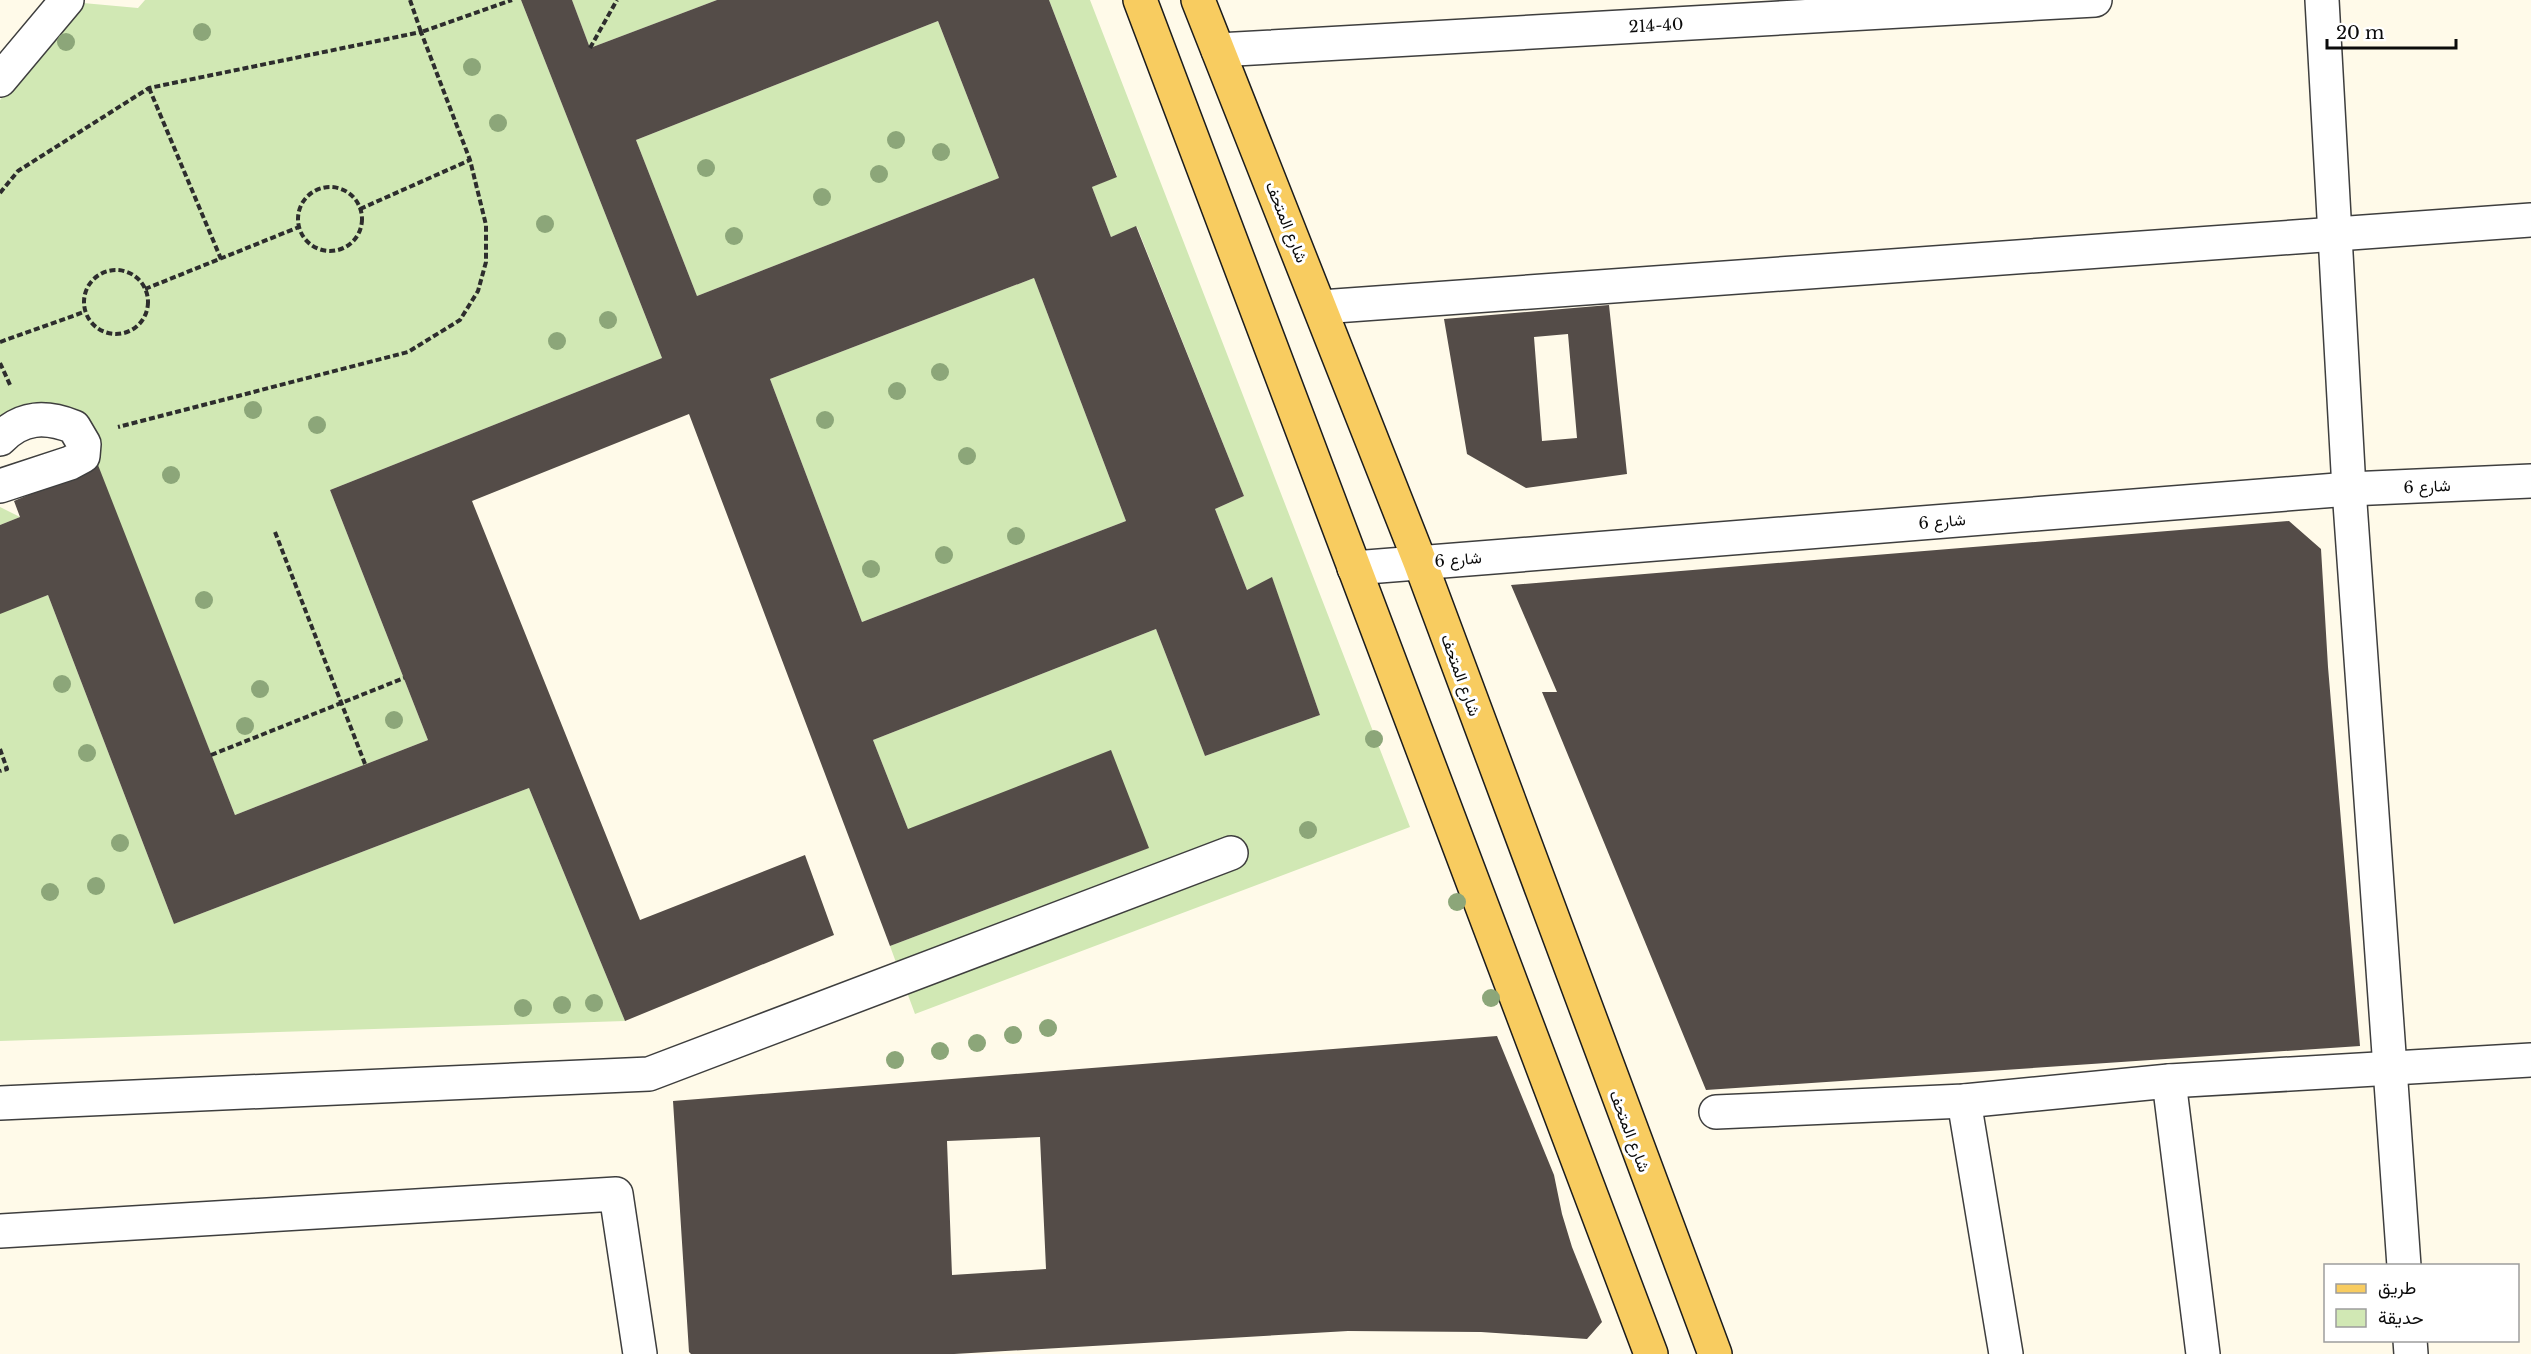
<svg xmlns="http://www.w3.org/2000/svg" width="2531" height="1354" viewBox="0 0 2531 1354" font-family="'Libre Baskerville',Vazirmatn,serif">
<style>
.green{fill:#d1e8b4}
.building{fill:#544c48;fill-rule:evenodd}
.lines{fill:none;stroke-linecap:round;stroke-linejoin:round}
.minor-casing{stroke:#3e3e3e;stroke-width:36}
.major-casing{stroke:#1c1c1c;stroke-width:36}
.path{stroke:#2d2d2d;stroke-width:4;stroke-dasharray:6 3;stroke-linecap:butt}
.minor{stroke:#fff;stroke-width:33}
.major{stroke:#f8cc60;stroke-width:33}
.tree{fill:#8ca679}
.labels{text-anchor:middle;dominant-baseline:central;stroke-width:6;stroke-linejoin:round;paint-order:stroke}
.street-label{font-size:16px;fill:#0b0b0b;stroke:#fff}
</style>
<rect width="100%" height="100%" fill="#fffae9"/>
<g class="green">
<path d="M145 0H521L662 358 330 490 428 740 235 815 83 429 0 431V100L83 3 138 8Z"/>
<path d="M572 0H717L590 48Z"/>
<path d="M1049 0H1090L1410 827 915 1014 890 946 1148 848 908 829 873 740 1156 629 1205 756 1320 715 1272 578 1247 590 1215 509 1244 496 1137 227 1111 237 1092 187 1117 176Z"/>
<path d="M938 21 999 178 697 296 636 140Z"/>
<path d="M1034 278 1126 521 862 622 770 379Z"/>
<path d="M0 507 20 517 0 525Z"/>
<path d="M48 595 174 924 529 788 625 1021 0 1041V613Z"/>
</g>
<g class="building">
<path d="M521 0H572L590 48 717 0H1049L1117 177 1092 187 1111 237 1136 226 1244 496 1215 509 1247 590 1272 577 1320 715 1205 756 1156 629 873 740 908 829 1111 750 1149 848 890 946 689 414 472 501 640 920 805 855 834 935 625 1021 529 788 174 924 48 595 0 614V525L20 517 14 501 98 465 235 815 428 740 330 490 662 358ZM938 21 999 178 697 296 636 140ZM1034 278 1126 521 862 622 770 379Z"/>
<path d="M1609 305 1627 474 1526 488 1467 454 1444 319ZM1568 334 1577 438 1542 441 1534 337Z"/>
<path d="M2289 521 2321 549 2328 667 2360 1046 1706 1090 1542 692H1557L1511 585Z"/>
<path d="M1497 1036 1554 1175 1562 1214 1572 1247 1602 1322 1587 1339 1481 1332 1348 1331 954 1354H691L689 1352 673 1101ZM1040 1137 1046 1269 952 1275 947 1141Z"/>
</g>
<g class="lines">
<defs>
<g id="minor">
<path d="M2322 0 2349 489 2404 1266"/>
<path d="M1218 50 2095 0"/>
<path d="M0 80 67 0"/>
<path d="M1321 307 2531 220"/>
<path d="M0 439C22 416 46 416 74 427L84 444 83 456 70 463 0 486"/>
<path d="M1354 568 2349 489 2531 481"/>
<path d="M2169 1081 2203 1354"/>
<path d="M1964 1101 2006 1354"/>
<path d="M0 1103 649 1074 1231 853"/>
<path d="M1716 1112 1964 1101 2169 1081 2531 1060"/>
<path d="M0 1231 616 1194 640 1354"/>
<path d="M2410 1340 2411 1354"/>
</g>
<g id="major">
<path d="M1140 0 1651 1354"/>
<path d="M1198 0 1420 562 1715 1354"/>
</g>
</defs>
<use href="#minor" class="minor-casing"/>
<use href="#major" class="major-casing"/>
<g class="path">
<path d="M410 0 421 32 512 0"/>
<path d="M590 48 617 0"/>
<path d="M149 88 221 259"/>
<circle cx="330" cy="219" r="32"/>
<path d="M0 193 18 171 149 88 421 32 470 160 486 225V262L478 291 460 320 408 352 118 427"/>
<path d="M360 209 470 160"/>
<circle cx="116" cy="302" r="32"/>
<path d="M145 289 299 227"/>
<path d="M0 342 84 312"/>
<path d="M0 363 11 387"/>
<path d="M275 532 365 764"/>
<path d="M0 749 7 769 0 771"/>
<path d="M211 755 404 678"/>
</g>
<use href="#minor" class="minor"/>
<use href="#major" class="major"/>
</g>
<g class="tree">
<circle cx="202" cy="32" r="9"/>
<circle cx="66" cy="42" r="9"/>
<circle cx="472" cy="67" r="9"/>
<circle cx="498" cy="123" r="9"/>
<circle cx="896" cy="140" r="9"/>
<circle cx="941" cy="152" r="9"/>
<circle cx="706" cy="168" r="9"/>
<circle cx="879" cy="174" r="9"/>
<circle cx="822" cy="197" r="9"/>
<circle cx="545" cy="224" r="9"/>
<circle cx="734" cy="236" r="9"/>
<circle cx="608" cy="320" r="9"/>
<circle cx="557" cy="341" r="9"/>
<circle cx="940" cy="372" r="9"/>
<circle cx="897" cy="391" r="9"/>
<circle cx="253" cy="410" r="9"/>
<circle cx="825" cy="420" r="9"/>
<circle cx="317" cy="425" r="9"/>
<circle cx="967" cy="456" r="9"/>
<circle cx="171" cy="475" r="9"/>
<circle cx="1016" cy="536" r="9"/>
<circle cx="944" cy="555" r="9"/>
<circle cx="871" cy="569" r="9"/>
<circle cx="204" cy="600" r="9"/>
<circle cx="62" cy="684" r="9"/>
<circle cx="260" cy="689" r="9"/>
<circle cx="394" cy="720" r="9"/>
<circle cx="245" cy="726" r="9"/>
<circle cx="1374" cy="739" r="9"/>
<circle cx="87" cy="753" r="9"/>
<circle cx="1308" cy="830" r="9"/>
<circle cx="120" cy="843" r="9"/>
<circle cx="96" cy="886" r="9"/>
<circle cx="50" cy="892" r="9"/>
<circle cx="1457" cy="902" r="9"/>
<circle cx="1491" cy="998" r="9"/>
<circle cx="594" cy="1003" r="9"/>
<circle cx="562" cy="1005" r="9"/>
<circle cx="523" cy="1008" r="9"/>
<circle cx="1048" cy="1028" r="9"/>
<circle cx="1013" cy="1035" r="9"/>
<circle cx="977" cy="1043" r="9"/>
<circle cx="940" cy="1051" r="9"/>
<circle cx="895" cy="1060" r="9"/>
</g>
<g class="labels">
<g class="street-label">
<text transform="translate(1656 25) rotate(-3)">214-40</text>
<text transform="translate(1287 222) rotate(68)">شارع المتحف</text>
<text transform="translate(2427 486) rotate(-3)">شارع 6</text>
<text transform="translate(1942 521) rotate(-5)">شارع 6</text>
<text transform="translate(1458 559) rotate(-5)">شارع 6</text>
<text transform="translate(1461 675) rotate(70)">شارع المتحف</text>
<text transform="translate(1630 1131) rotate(69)">شارع المتحف</text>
</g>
</g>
<rect x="2324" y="1264" width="195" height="78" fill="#ffffff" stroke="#9d9d9d" stroke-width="1.5"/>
<rect x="2336" y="1284" width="30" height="9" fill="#f8cc60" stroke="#9d9d9d" stroke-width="1.5"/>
<text x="2378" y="1294" font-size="18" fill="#0b0b0b">طريق</text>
<rect x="2336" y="1309" width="30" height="18" fill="#d1e8b4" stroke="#9d9d9d" stroke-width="1.5"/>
<text x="2378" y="1324" font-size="18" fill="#0b0b0b">حديقة</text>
<path d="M2327 39v9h129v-9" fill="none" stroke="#0b0b0b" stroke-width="3"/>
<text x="2336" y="39" font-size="18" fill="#0b0b0b" stroke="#ffffff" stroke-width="4.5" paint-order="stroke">20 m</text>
</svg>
